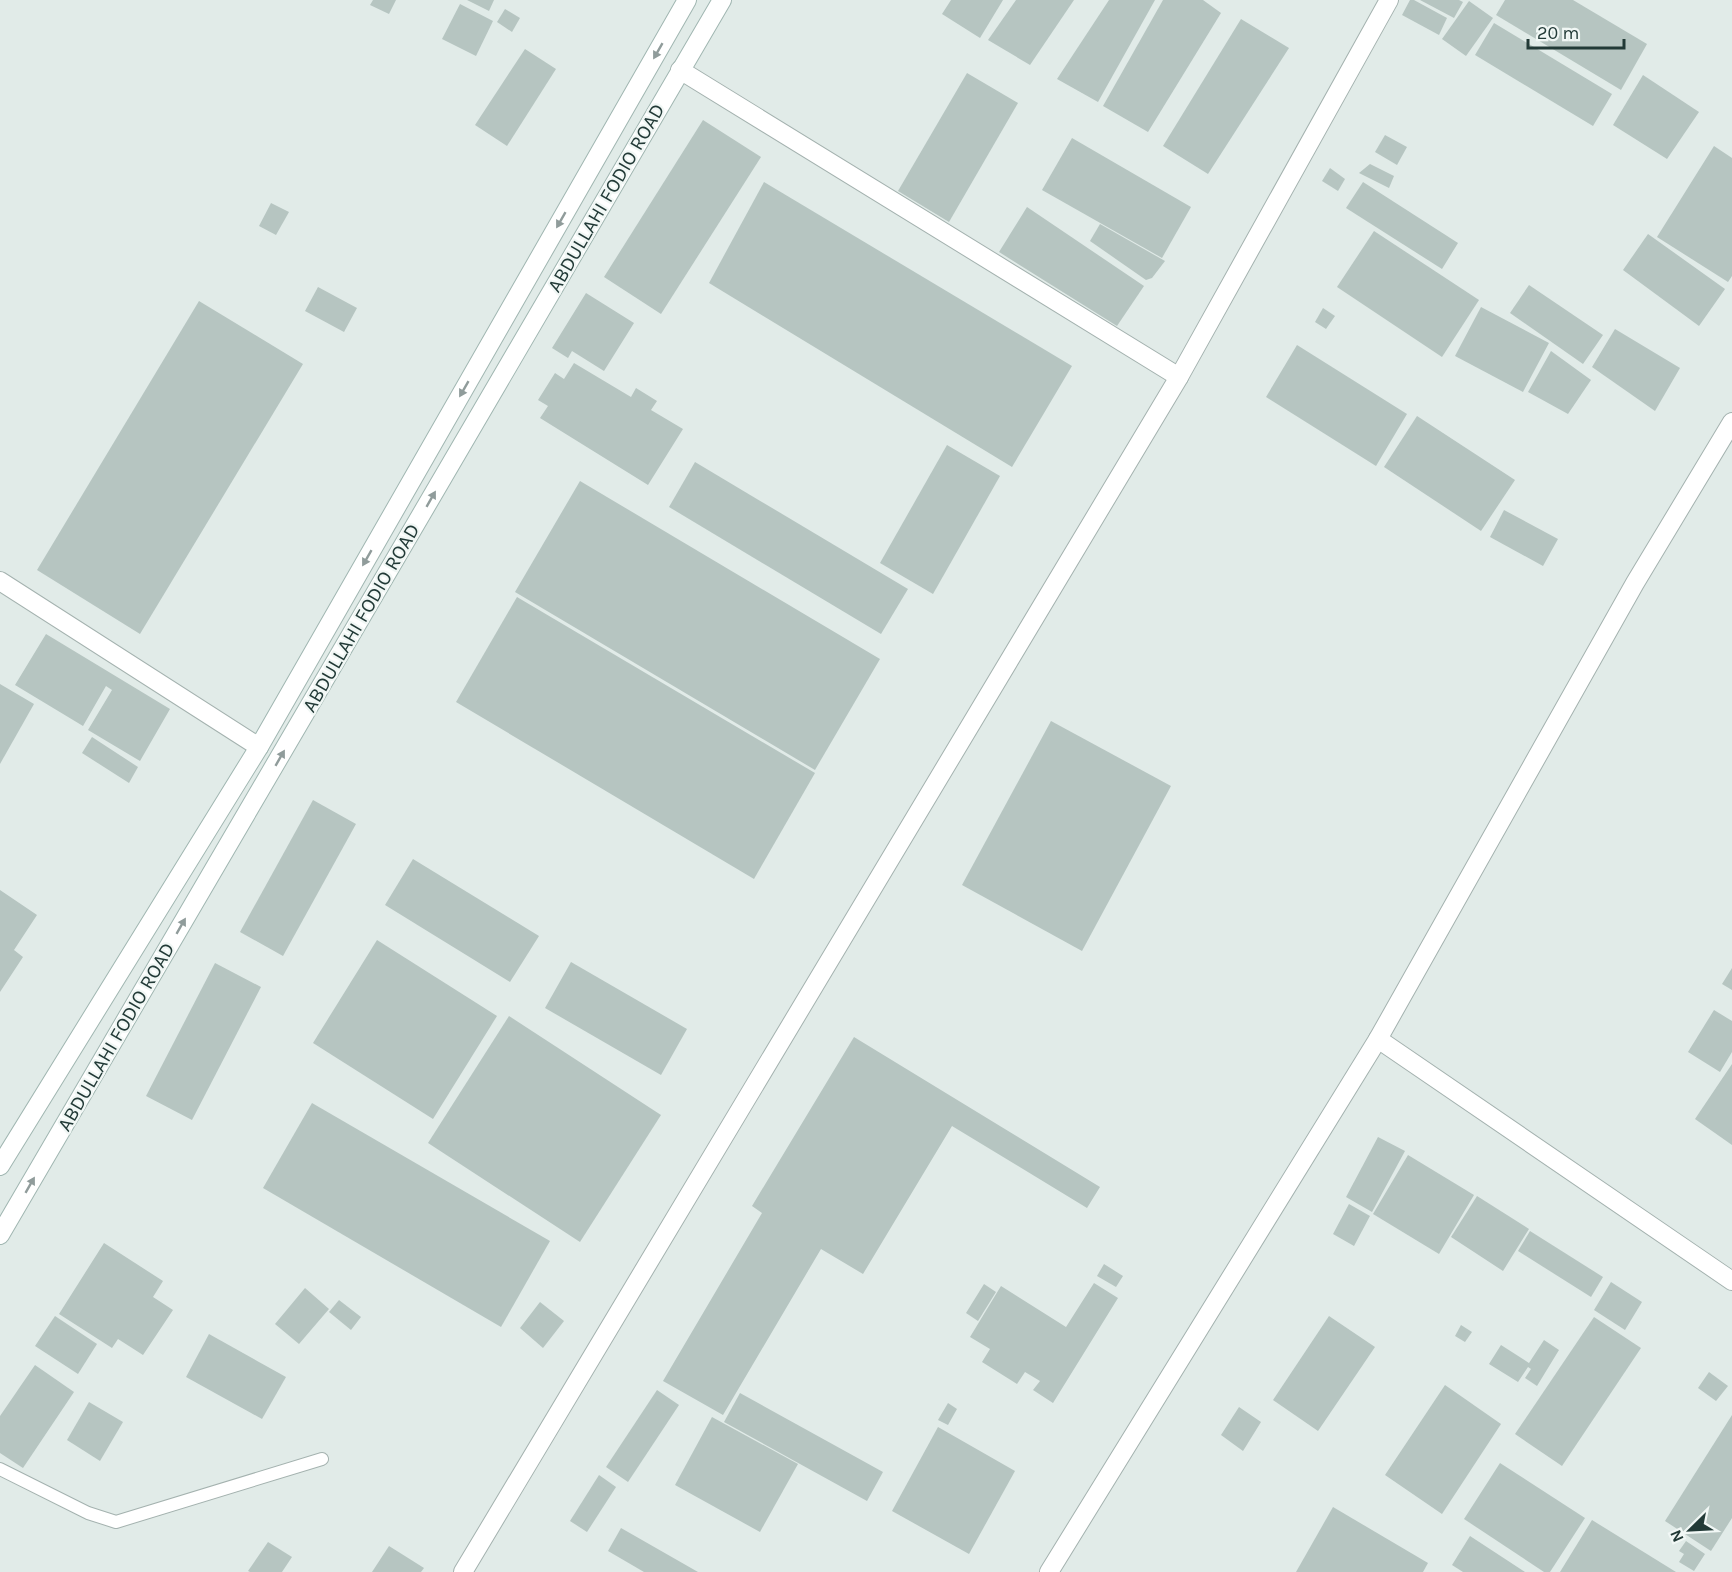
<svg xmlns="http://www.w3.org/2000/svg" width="1732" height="1572" viewBox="0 0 1732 1572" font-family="Karla,sans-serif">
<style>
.building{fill:#b6c5c1}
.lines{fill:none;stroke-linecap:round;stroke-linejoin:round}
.service-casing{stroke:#a4b2af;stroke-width:14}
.minor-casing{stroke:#a4b2af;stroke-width:20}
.secondary-casing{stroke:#a0b6b1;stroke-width:20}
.service{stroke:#fff;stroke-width:12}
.minor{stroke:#fff;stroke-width:18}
.secondary{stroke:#fff;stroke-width:18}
.oneway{fill:#909c9b}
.labels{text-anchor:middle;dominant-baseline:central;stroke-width:4.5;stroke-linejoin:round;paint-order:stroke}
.street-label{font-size:20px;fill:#223a37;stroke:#f1f7f5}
</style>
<rect width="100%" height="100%" fill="#e1ebe8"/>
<g class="building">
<path d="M373 0H396L389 14 370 5Z"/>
<path d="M467 0H494L489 11Z"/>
<path d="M951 0H1003L980 38 942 14Z"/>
<path d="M1016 0H1074L1030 65 988 40Z"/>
<path d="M1109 0H1155L1098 102 1057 79Z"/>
<path d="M1163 0H1203L1221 13 1148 132 1103 106Z"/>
<path d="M1410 0H1414L1447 18 1439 35 1402 15Z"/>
<path d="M1420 0H1459L1463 2 1454 18Z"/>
<path d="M1505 0H1573L1647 44 1621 90 1496 15Z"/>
<path d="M1469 1 1493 18 1466 56 1442 39Z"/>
<path d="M460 4 493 21 476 56 442 39Z"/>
<path d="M505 9 520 18 512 32 497 22Z"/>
<path d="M1241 19 1289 48 1208 174 1163 146Z"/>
<path d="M1494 23 1612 94 1593 126 1475 55Z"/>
<path d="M525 49 556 69 507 146 475 125Z"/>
<path d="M967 73 1018 103 949 222 898 191Z"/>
<path d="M1643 75 1699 112 1667 159 1613 125Z"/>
<path d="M703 120 761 157 661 314 604 277Z"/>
<path d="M1385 135 1407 147 1397 165 1375 152Z"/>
<path d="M1072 138 1191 207 1162 258 1042 190Z"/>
<path d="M1714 146 1732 158V276L1728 282 1657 237Z"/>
<path d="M1370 164 1394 176 1389 188 1359 173Z"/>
<path d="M1330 168 1345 179 1338 191 1322 181Z"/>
<path d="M764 182 1072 366 1012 467 709 283Z"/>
<path d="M1363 182 1458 243 1442 269 1346 208Z"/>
<path d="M271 203 289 212 276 235 259 226Z"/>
<path d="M1027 207 1144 286 1117 326 999 252Z"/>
<path d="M1100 224 1165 261 1152 278 1146 280 1090 241Z"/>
<path d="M1374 231 1479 300 1442 357 1337 287Z"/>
<path d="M1648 234 1725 289 1699 326 1623 270Z"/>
<path d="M1529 285 1603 335 1583 364 1510 313Z"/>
<path d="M318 287 357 308 344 332 305 311Z"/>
<path d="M586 293 634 323 604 371 572 351 568 358 552 348Z"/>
<path d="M199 301 303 364 140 634 37 570Z"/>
<path d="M1481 307 1549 343 1523 392 1455 356Z"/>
<path d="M1323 308 1335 316 1326 329 1315 322Z"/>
<path d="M1615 329 1680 368 1655 411 1592 367Z"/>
<path d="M1297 345 1407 414 1376 466 1266 397Z"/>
<path d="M1551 351 1591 380 1568 414 1528 392Z"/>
<path d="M574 363 631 397 636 388 657 401 651 410 683 429 648 485 540 418 548 406 538 400 555 373 564 379Z"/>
<path d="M1417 416 1515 480 1481 531 1384 467Z"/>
<path d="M947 445 1000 476 933 594 880 563Z"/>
<path d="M695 462 908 589 881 634 669 507Z"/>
<path d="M580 481 880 659 815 770 515 592Z"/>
<path d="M1504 510 1558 539 1543 566 1490 537Z"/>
<path d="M517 597 815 773 754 879 456 702Z"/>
<path d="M46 634 170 709 140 761 88 730 112 690 106 686 83 726 15 685Z"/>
<path d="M0 684 34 704 0 764Z"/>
<path d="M1051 721 1171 786 1082 951 962 885Z"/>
<path d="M92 737 138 767 129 783 82 753Z"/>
<path d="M313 800 356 824 283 956 240 932Z"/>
<path d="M413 859 539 936 510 982 385 905Z"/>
<path d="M0 890 37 915 14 950 23 957 0 992Z"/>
<path d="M377 940 497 1016 433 1119 313 1043Z"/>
<path d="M571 962 687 1029 661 1075 545 1008Z"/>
<path d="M215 963 261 987 192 1120 146 1096Z"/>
<path d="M1732 968V990L1722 984Z"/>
<path d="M1714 1010 1732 1021V1052L1720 1072 1688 1052Z"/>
<path d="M509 1016 661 1115 580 1242 428 1143Z"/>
<path d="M854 1037 1100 1187 1087 1208 952 1126 863 1274 821 1249 723 1415 663 1381 762 1213 752 1206Z"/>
<path d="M1732 1064V1145L1695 1119Z"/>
<path d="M312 1103 550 1241 501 1327 263 1188Z"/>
<path d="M1378 1137 1405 1151 1372 1212 1346 1197Z"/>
<path d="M1408 1155 1474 1195 1439 1254 1373 1214Z"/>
<path d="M1477 1196 1529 1229 1503 1271 1451 1237Z"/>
<path d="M1349 1204 1370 1216 1354 1246 1333 1234Z"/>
<path d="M1530 1231 1603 1277 1591 1297 1518 1251Z"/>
<path d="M104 1243 163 1281 153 1297 173 1310 143 1355 118 1339 112 1348 59 1314Z"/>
<path d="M1104 1264 1123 1276 1116 1287 1097 1276Z"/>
<path d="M1611 1282 1642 1302 1625 1330 1594 1310Z"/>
<path d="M1094 1283 1118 1298 1053 1403 1033 1390 1040 1381 1025 1372 1017 1384 982 1362 990 1349 970 1337 1001 1286 1066 1327Z"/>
<path d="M984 1284 996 1292 978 1321 966 1313Z"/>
<path d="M305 1288 329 1309 299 1344 275 1324Z"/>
<path d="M339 1300 361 1317 351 1330 329 1312Z"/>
<path d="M540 1302 564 1321 543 1348 520 1328Z"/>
<path d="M55 1316 97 1344 78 1374 35 1346Z"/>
<path d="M1329 1316 1375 1347 1318 1431 1273 1400Z"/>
<path d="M1594 1317 1641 1348 1562 1466 1515 1434Z"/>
<path d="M1461 1325 1472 1332 1465 1342 1455 1336Z"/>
<path d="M209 1334 286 1377 262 1419 186 1377Z"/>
<path d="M1544 1340 1559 1350 1537 1386 1525 1378 1531 1369 1528 1367 1518 1382 1489 1364 1501 1345 1529 1363Z"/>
<path d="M35 1365 74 1392 23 1468 0 1453V1416Z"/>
<path d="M1709 1372 1728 1386 1716 1401 1698 1388Z"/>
<path d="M1445 1385 1501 1424 1442 1514 1385 1475Z"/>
<path d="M657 1390 679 1405 628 1482 606 1467Z"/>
<path d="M740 1393 883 1472 867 1501 724 1422Z"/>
<path d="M89 1402 123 1422 100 1461 67 1440Z"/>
<path d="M948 1403 957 1409 948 1425 938 1420Z"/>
<path d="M1239 1407 1261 1422 1243 1451 1221 1435Z"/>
<path d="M1732 1415V1518L1711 1551 1665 1521Z"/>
<path d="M712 1417 798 1464 760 1532 675 1485Z"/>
<path d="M938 1427 1015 1471 969 1554 892 1511Z"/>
<path d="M1500 1463 1585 1518 1550 1572H1544L1464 1519Z"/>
<path d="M599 1475 616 1487 587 1532 570 1521Z"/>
<path d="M1333 1507 1428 1563 1423 1572H1296Z"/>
<path d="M1592 1520 1676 1572H1560Z"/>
<path d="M621 1528 698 1572H644L608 1551Z"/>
<path d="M1470 1536 1525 1572H1463L1452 1565Z"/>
<path d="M1686 1541 1705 1554 1694 1571 1679 1562 1684 1554 1679 1551Z"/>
<path d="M268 1542 292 1557 282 1572H250L248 1571Z"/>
<path d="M389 1546 424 1568 421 1572H372Z"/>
</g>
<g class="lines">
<defs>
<path id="service" d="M0 1469 88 1513 116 1522 322 1459"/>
<g id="minor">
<path d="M680 70 1179 377"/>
<path d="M0 581 259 747"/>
<path d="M1378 1039 1732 1281"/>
<path d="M463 1572 1179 377 1389 0"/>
<path d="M1049 1572 1378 1039 1635 583 1732 422"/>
</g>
<g id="secondary">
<path d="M0 1166 259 747 687 0"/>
<path d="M0 1235 722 0"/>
</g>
</defs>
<use href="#service" class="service-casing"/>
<use href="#minor" class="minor-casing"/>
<use href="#secondary" class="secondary-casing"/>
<use href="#service" class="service"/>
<use href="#minor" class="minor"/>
<use href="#secondary" class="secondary"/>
</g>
<defs><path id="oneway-solid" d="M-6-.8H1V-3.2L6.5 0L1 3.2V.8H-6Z" transform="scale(1.5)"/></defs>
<g class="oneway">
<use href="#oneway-solid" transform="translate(658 51) rotate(120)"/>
<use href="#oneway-solid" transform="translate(561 220) rotate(120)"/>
<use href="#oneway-solid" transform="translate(464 389) rotate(120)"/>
<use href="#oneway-solid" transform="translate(431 499) rotate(-60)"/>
<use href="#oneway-solid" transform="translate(367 558) rotate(120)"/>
<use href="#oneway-solid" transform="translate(280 758) rotate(-60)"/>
<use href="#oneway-solid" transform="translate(181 926) rotate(-60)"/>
<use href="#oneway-solid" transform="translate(30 1185) rotate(-60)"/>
</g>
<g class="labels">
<g class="street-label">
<text transform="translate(606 198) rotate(-60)">ABDULLAHI FODIO ROAD</text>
<text transform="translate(361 618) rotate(-60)">ABDULLAHI FODIO ROAD</text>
<text transform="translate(116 1037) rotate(-60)">ABDULLAHI FODIO ROAD</text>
</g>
</g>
<g transform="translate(1690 1530) rotate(246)" stroke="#f1f7f5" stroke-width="4.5" paint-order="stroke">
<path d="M0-4.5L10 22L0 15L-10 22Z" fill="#223a37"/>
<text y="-9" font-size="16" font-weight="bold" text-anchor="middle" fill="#223a37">N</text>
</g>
<path d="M1528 39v9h96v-9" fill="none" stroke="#223a37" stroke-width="3"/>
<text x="1537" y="39" font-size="18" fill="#223a37" stroke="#f1f7f5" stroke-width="4.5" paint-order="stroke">20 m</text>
</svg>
